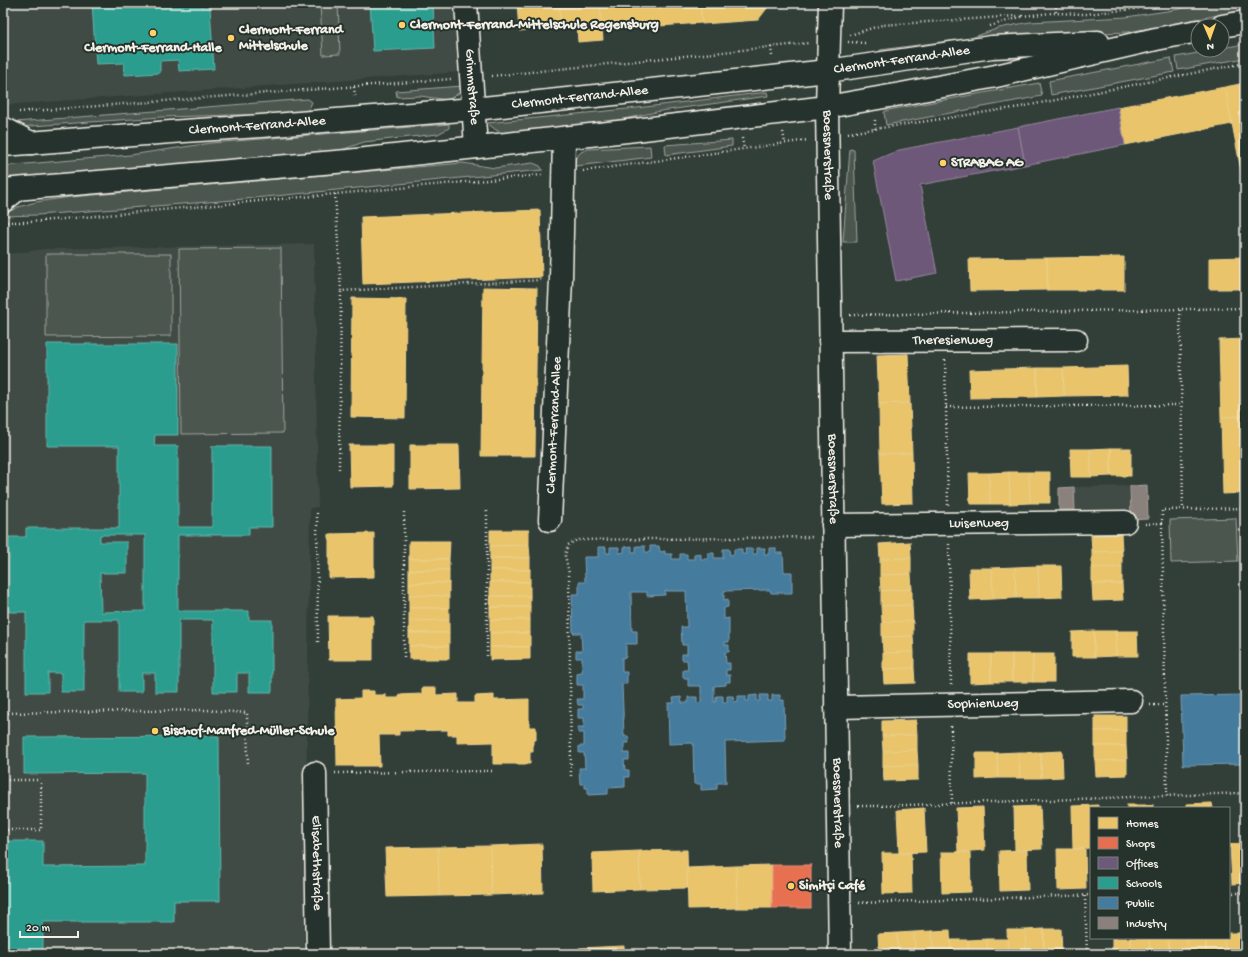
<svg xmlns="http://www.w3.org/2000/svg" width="1248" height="957" viewBox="0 0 1248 957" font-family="'Gochi Hand',sans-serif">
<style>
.built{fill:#404b44}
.green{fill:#4c564f;stroke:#a0a49c}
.homes{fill:#e9c46a;stroke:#ecd290}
.shops{fill:#e76f51;stroke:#eb967e}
.offices{fill:#6d597a;stroke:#96879b}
.schools{fill:#2a9d8f;stroke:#67b6aa;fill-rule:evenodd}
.public{fill:#457b9d;stroke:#7a9eb4}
.industry{fill:#8a817c;stroke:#aaa39c}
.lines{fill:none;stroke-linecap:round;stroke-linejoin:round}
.street-casing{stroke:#f4f1e8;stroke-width:25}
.secondary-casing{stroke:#f4f1e8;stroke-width:25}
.highway-casing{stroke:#f4f1e8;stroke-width:25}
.path{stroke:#f4f1e8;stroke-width:2.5;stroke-dasharray:1 3;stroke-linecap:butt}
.street{stroke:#26332d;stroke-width:22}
.secondary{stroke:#26332d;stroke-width:22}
.highway{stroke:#26332d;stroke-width:22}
.poi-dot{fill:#ffd166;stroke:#26332d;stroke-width:1.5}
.labels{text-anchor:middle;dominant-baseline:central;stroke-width:4;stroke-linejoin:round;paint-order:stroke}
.poi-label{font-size:14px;font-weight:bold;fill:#f4f1e8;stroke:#26332d;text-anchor:start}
.street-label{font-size:14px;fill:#f4f1e8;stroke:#26332d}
</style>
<rect width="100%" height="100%" fill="#323e38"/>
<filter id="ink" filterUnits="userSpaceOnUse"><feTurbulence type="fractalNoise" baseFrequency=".025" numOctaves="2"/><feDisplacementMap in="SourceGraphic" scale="8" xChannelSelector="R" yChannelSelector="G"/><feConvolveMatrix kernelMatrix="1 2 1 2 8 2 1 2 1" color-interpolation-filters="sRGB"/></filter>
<g filter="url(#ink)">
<g class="built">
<path d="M3 3H457L461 72 4 105 3 104Z"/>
<path d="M314 244 318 507 310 508 304 954H3V255L44 249Z"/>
<path d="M1130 486V513L1075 514 1074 487Z"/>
</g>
<g class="green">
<path d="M320 3H338L340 54 323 55Z"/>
<path d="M1210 3H1245V10L1129 32 1069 34 880 53V50L971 38 999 28 1030 22 1126 17 1174 10Z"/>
<path d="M1245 44V58L1178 70 1176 57 1214 50H1222V48Z"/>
<path d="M1171 58 1174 72 1051 95 1049 81Z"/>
<path d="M1039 83 1042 96 886 125 884 112 888 110Z"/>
<path d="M462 86 459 93 448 100 420 96 397 97 396 91Z"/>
<path d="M767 92 768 96 661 111 591 126 506 134 496 130 487 123 637 108Z"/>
<path d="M308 99 312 102 309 109 303 114 283 115H232L162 117 18 127 3 123Z"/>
<path d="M449 124V128L438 134 364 142 333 153 3 181V166L130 155 211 143Z"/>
<path d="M732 140V146L666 155 665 145Z"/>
<path d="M650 146 651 157 568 167 581 152 588 149Z"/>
<path d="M850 149 854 150 857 242H843Z"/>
<path d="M463 163 495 168 533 163 540 166 543 170 234 200 37 215 3 216V215L18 207 36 202 71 197Z"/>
<path d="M281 248 283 433 181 434 179 249Z"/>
<path d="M46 254H171V336L46 337Z"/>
<path d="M1236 518 1238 561 1171 563 1170 520Z"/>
</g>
<g class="homes">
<path d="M517 3H559L561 28 519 31Z"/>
<path d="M559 3H600L603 40 578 42 577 27 561 28Z"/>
<path d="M600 3H700L702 23 602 30Z"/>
<path d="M700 3H771L758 20 702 24Z"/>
<path d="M1245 83V191L1225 87Z"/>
<path d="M1225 87 1232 124 1125 145 1118 107Z"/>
<path d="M540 210 542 277 363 284 361 217Z"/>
<path d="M1124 257V290H1047V258Z"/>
<path d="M1245 257V289H1209V258Z"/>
<path d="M1047 258V290L970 291 969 259Z"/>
<path d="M483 287 537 288 535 456H481Z"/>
<path d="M352 298 406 299 405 418 351 417Z"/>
<path d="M1245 339V416L1221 417 1219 340Z"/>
<path d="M908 354 910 403 879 404 877 355Z"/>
<path d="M1127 366 1128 395 1064 396 1063 368Z"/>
<path d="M1037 368H1063L1064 396 1037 397Z"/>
<path d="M1037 368V397L970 398 969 370Z"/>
<path d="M910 403 912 453 880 454 879 404Z"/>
<path d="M1245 416V493L1223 494 1221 417Z"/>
<path d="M349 445H393V486L350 487Z"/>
<path d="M410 445H459L460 488 410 489Z"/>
<rect x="1111" y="448" width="20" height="28"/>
<path d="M1111 448V476L1091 477 1090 449Z"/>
<path d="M1070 449H1090L1091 477H1071Z"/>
<path d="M912 453 913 503 882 504 880 454Z"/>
<path d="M1009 472H1029L1030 503 1010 504Z"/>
<path d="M1009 472 1010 504H990L989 473Z"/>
<path d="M1029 472H1050V503H1030Z"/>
<path d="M969 473H989L990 504H970Z"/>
<path d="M490 530H529V545L490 546Z"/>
<path d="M374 533V577L329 578V534Z"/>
<path d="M1121 534 1122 551 1092 552 1091 535Z"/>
<path d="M409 541H450L449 559H409Z"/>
<path d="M910 542 911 558 880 559 879 544Z"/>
<path d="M529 545 530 558H490V546Z"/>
<path d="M1122 551V567L1092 568V552Z"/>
<rect x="490" y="558" width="40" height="12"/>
<path d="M911 558V574L880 575V559Z"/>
<rect x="409" y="559" width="40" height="11"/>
<path d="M1038 566H1061L1062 597 1039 598Z"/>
<path d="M1038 566 1039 598H1016L1015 567Z"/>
<path d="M1015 567 1016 598 993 599 992 568Z"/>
<path d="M1122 567V584H1092V568Z"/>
<path d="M969 568H992L993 599 970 600Z"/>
<rect x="409" y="570" width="40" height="13"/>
<rect x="490" y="570" width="40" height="12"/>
<path d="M911 574 912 589 881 591 880 575Z"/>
<rect x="490" y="582" width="40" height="14"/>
<path d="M409 583H449V596L409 595Z"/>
<path d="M1092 584H1122L1123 600 1093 601Z"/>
<path d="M912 589V605L881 606V591Z"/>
<path d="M409 595 449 596V608H409Z"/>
<rect x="490" y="596" width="40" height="11"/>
<path d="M912 605 913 621 882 622 881 606Z"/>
<rect x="490" y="607" width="40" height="13"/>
<path d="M409 608H449V620L409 621Z"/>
<path d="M328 616H373V660H329Z"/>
<path d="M449 620V633H409V621Z"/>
<rect x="490" y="620" width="40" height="13"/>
<path d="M913 621V636L882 637V622Z"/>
<path d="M1094 631H1116V656L1094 657Z"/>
<path d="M1094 631V657H1072V632Z"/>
<path d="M1116 631H1137L1138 656H1116Z"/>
<rect x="409" y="633" width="40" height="13"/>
<rect x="490" y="633" width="40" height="14"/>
<path d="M913 636 914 652 883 653 882 637Z"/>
<rect x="409" y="646" width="40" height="13"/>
<path d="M490 647H530V659L490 660Z"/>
<path d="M914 652V668L883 669V653Z"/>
<path d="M970 654H991V682L970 683Z"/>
<rect x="991" y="654" width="21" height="28"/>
<rect x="1012" y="654" width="21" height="28"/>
<rect x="1033" y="654" width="21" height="28"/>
<path d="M914 668 915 683 884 684 883 669Z"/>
<path d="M422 688H436V695L458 694V703H475V696L494 695V700L529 699V727H536V740H533V752H530V764H493V742L457 743V735H448V730L399 731V735H379L380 766H337L336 699 361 698V691H374V695H386V698H399V695L422 694Z"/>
<rect x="1095" y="716" width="31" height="15"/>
<path d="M916 720 917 735 882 736V721Z"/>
<rect x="1095" y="731" width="31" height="15"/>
<path d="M917 735V750L883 751 882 736Z"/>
<path d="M1095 746H1126L1127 760 1095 761Z"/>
<path d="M917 750 918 765 883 766V751Z"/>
<path d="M1062 751 1063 777 1041 778V752Z"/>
<path d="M1019 752 1020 778H998L997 753Z"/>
<path d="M1019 752H1041V778H1020Z"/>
<path d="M976 753H997L998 778 976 779Z"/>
<path d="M1127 760V775L1096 776 1095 761Z"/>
<path d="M918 765V780L884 781 883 766Z"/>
<path d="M1212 803 1213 808H1186V804Z"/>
<path d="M1098 805V808H1091V848L1073 849 1072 806Z"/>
<rect x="1127" y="805" width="26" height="3"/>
<path d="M1040 806 1042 849 1015 850 1014 807Z"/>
<path d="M983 807 985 850 958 852 956 808Z"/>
<path d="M924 808 926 852 899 853 897 810Z"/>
<path d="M1245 843V883L1232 884 1230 844Z"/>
<path d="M542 844 543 893 491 895 490 846Z"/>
<path d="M490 846 491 895 439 896 438 847Z"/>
<path d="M438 847 439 896 387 897 385 848Z"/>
<path d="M1057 849H1085L1086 889 1058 890Z"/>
<path d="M687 850 688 888 640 889 639 851Z"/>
<path d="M1027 850 1028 890 1000 891 999 851Z"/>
<path d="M639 851 640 889 593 891 592 853Z"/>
<path d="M941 852H970L971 892 942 893Z"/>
<path d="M882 853H911L912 893 883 894Z"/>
<path d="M772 865V908H737L736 866Z"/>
<path d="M736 866 737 908 688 909 687 868Z"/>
<path d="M1044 929V954H1026L1025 930Z"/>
<path d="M1044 929H1061L1062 954H1044Z"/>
<path d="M950 930 951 954H933L932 931Z"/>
<path d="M1007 930H1025L1026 954H1008Z"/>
<path d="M932 931 933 954H915L914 932Z"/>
<path d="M914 932 915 954H898L897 933Z"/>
<path d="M897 933 898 954H879L878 934Z"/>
<path d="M1229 933H1243L1244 954H1225L1224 938H1229Z"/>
<path d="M1243 933H1245V954H1244Z"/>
<rect x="1112" y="938" width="19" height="16"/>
<path d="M1131 938H1149L1150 954H1131Z"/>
<path d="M1149 938H1168L1169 954H1150Z"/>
<path d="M1168 938H1187L1188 954H1169Z"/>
<path d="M1187 938H1206V954H1188Z"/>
<path d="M1206 938H1224L1225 954H1206Z"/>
<path d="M987 939 988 954H968V940Z"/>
<path d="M987 939H1007L1008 954H988Z"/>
<rect x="951" y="940" width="17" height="14"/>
<path d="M624 946V954H579V948Z"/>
</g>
<rect class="shops" x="772" y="865" width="39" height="43"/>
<g class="offices">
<path d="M1118 107 1125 145 1025 165 1018 127Z"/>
<path d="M1018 127 1025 165 920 185 937 273 896 281 873 161 899 150Z"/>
</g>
<g class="schools">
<path d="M92 3H202V7H210L214 69 179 71 178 60 160 61V73L125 75 124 63 96 64Z"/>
<path d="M370 3H433L435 48 373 51Z"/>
<path d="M47 344H178V435H155L154 446H178V527H212V446H272V527H249V535H178V611H249V620H272V692H249V673H237V692H213V620H179V692H155V673H142V692H119V620H84V692H61V673H48V692H26V612H9V537H26V528H119V446H47ZM100 535H145V611L101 612 100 573H127V542H100Z"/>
<path d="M219 736 220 901H174V922H43V954H3V841H43V867L145 866V773L24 774V737Z"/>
</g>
<g class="public">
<path d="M632 546V552H636V546H645V552H650V546H659L660 552 665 551V554H672V559H680V554H687V559H694V554L701 553V559H708V553H714V558H723V549H729L730 555 734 554V549H742V554H746L745 549H753V554H757V548H765L764 554H769V548H776V553H783L784 572H792V593H771L770 590 724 591V600L728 599V607L724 608V619L729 618V642H725V645H729V652H725L726 663H730V670H726V675H730V682H726V685L714 686V702H716V696H723V702H727V696H733L734 702 738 701V696H746V701H749V696L757 695V701H760V695H768V701H772V695H780V700H784L785 740 725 742 726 783H717V789L701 790V784H694L693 743 669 744 668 703H674L673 698 681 697 682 703H688V697H697V703L701 702V686H688V678H683V670H688L687 660H682V654H687V645H682L681 627H687L686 591H665V595L647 596V592H631L632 631H637V644H626V657L622 658V672H627V684H622L624 736H628L629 743H624V753H629V760H624L625 770H629V777H625V787L608 788V794L588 795V788H585V784H580L579 768H585L584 753H579V746H584V733H578V727H584V718H578V709H583V705H578L577 699H583V685H577V673L582 672V658H576V651H582L581 633H573L572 594H579V582H585L584 557H598V547H606V553H610V547H619V553L624 552V547Z"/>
<path d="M1245 695V764L1183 765 1181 696Z"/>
</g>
<g class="industry">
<path d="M1147 485 1148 519 1131 520 1130 486Z"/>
<path d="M1074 487 1075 510H1059V488Z"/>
</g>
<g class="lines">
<defs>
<g id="street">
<path id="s1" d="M466 3 476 147"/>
<path id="s2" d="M830 3 827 107 840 954"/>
<path id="s3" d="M830 341 1076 340"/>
<path id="s4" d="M550 520 561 279 564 138"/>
<path id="s5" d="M833 525 1125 522"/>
<path id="s6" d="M836 707 1131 701"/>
<path id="s7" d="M315 773 318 954"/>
</g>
<g id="secondary">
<path d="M1222 26 1245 22"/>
<path id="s8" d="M3 145 184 131 261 126 474 109 828 71 992 47 1098 42"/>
<path d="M3 190 347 161 627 131 827 107 901 94 996 76 1156 39 1198 31"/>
</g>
<g id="highway">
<path d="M3 128 31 143"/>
<path d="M3 201 18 189"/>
</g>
</defs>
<use href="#street" class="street-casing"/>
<use href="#secondary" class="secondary-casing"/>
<use href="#highway" class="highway-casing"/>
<g class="path">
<path d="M1056 3V13"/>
<path d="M1022 16 1052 13 1086 14 1170 5 1181 3"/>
<path d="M990 26 1024 16"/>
<path d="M850 35 882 25 1017 16"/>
<path d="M848 42 865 43"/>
<path d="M771 47 772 56"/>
<path d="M492 76 809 43"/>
<path d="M354 87 355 96"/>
<path d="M19 112 451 79"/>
<path d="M875 129V119"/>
<path d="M783 132 785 143"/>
<path d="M848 133 1020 107 1245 63"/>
<path d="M742 138 744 149"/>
<path d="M583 171 808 140"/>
<path d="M335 194 341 291 541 280"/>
<path d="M7 222H30L542 175"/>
<path d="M1180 310 1183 509"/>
<path d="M850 315 1245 308"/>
<path d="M945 360 948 505"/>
<path d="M946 407 1182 405"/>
<path d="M339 469 341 291"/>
<path d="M487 511V659"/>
<path d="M404 512V658"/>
<path d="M317 513 318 643"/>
<path d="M1162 523 1167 796"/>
<path d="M1145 524 1162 523V510L1245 508"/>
<path d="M949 544 951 685"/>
<path d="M1150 705H1165"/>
<path d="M4 713 207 710 247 713 248 766"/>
<path d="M951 726 952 803"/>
<path d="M335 773 492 771"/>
<path d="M571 776 569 573 565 555 568 545 577 540 813 537"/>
<path d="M4 780H41V830H4V612"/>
<path d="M858 806H878L1245 793"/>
<path d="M1229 893H1245"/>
<path d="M1085 896 1087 954"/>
<path d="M859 903 1091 895"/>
</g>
<use href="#street" class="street"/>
<use href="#secondary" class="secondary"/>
<use href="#highway" class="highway"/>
</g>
</g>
<g class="poi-dot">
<circle cx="402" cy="25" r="4"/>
<circle cx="153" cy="33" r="4"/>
<circle cx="231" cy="38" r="4"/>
<circle cx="943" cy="163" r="4"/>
<circle cx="155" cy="731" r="4"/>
<circle cx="791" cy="886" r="4"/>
</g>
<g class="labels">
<g class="poi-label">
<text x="410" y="25">Clermont-Ferrand-Mittelschule Regensburg</text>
<text x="239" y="30">Clermont-Ferrand<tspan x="239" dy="16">Mittelschule</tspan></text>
<text x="153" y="48" text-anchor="middle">Clermont-Ferrand-Halle</text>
<text x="951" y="163">STRABAG AG</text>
<text x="163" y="731">Bischof-Manfred-Müller-Schule</text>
<text x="799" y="886">Simitçi Café</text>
</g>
<g class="street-label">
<text stroke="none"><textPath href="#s8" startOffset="903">Clermont-Ferrand-Allee</textPath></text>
<text stroke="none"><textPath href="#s1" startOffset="84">Grimmstraße</textPath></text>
<text stroke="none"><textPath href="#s8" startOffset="579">Clermont-Ferrand-Allee</textPath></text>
<text stroke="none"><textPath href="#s8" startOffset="255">Clermont-Ferrand-Allee</textPath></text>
<text stroke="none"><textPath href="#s2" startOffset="152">Boessnerstraße</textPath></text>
<text stroke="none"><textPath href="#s3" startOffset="123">Theresienweg</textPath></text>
<text stroke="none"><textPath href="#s4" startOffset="95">Clermont-Ferrand-Allee</textPath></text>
<text stroke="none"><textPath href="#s2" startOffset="476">Boessnerstraße</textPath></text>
<text stroke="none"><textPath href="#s5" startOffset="146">Luisenweg</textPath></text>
<text stroke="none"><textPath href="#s6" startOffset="147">Sophienweg</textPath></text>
<text stroke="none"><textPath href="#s2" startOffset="800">Boessnerstraße</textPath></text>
<text stroke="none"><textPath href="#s7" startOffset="90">Elisabethstraße</textPath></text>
</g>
</g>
<rect width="1248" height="957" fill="none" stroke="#26332d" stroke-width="16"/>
<rect x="8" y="8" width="1232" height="941" fill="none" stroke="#f4f1e8" stroke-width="1.5" filter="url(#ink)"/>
<rect x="1090" y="807" width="140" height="132" fill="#26332d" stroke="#787f78"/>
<rect x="1098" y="817" width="20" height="12" fill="#e9c46a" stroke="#787f78"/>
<text x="1126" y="827" font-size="12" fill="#f4f1e8">Homes</text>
<rect x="1098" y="837" width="20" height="12" fill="#e76f51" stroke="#787f78"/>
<text x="1126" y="847" font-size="12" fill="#f4f1e8">Shops</text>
<rect x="1098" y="857" width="20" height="12" fill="#6d597a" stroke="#787f78"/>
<text x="1126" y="867" font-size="12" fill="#f4f1e8">Offices</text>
<rect x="1098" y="877" width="20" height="12" fill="#2a9d8f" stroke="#787f78"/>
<text x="1126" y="887" font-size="12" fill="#f4f1e8">Schools</text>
<rect x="1098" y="897" width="20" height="12" fill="#457b9d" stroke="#787f78"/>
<text x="1126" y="907" font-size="12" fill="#f4f1e8">Public</text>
<rect x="1098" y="917" width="20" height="12" fill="#8a817c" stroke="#787f78"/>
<text x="1126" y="927" font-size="12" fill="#f4f1e8">Industry</text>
<g transform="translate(1210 38) rotate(178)"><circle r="19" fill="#26332d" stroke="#787f78"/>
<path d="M0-3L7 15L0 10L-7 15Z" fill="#ffd166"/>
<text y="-6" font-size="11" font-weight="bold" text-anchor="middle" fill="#f4f1e8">N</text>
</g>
<path d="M20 931v6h58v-6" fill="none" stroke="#f4f1e8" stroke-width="2"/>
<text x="26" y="931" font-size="12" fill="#f4f1e8" stroke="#26332d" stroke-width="3" paint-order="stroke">20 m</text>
</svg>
